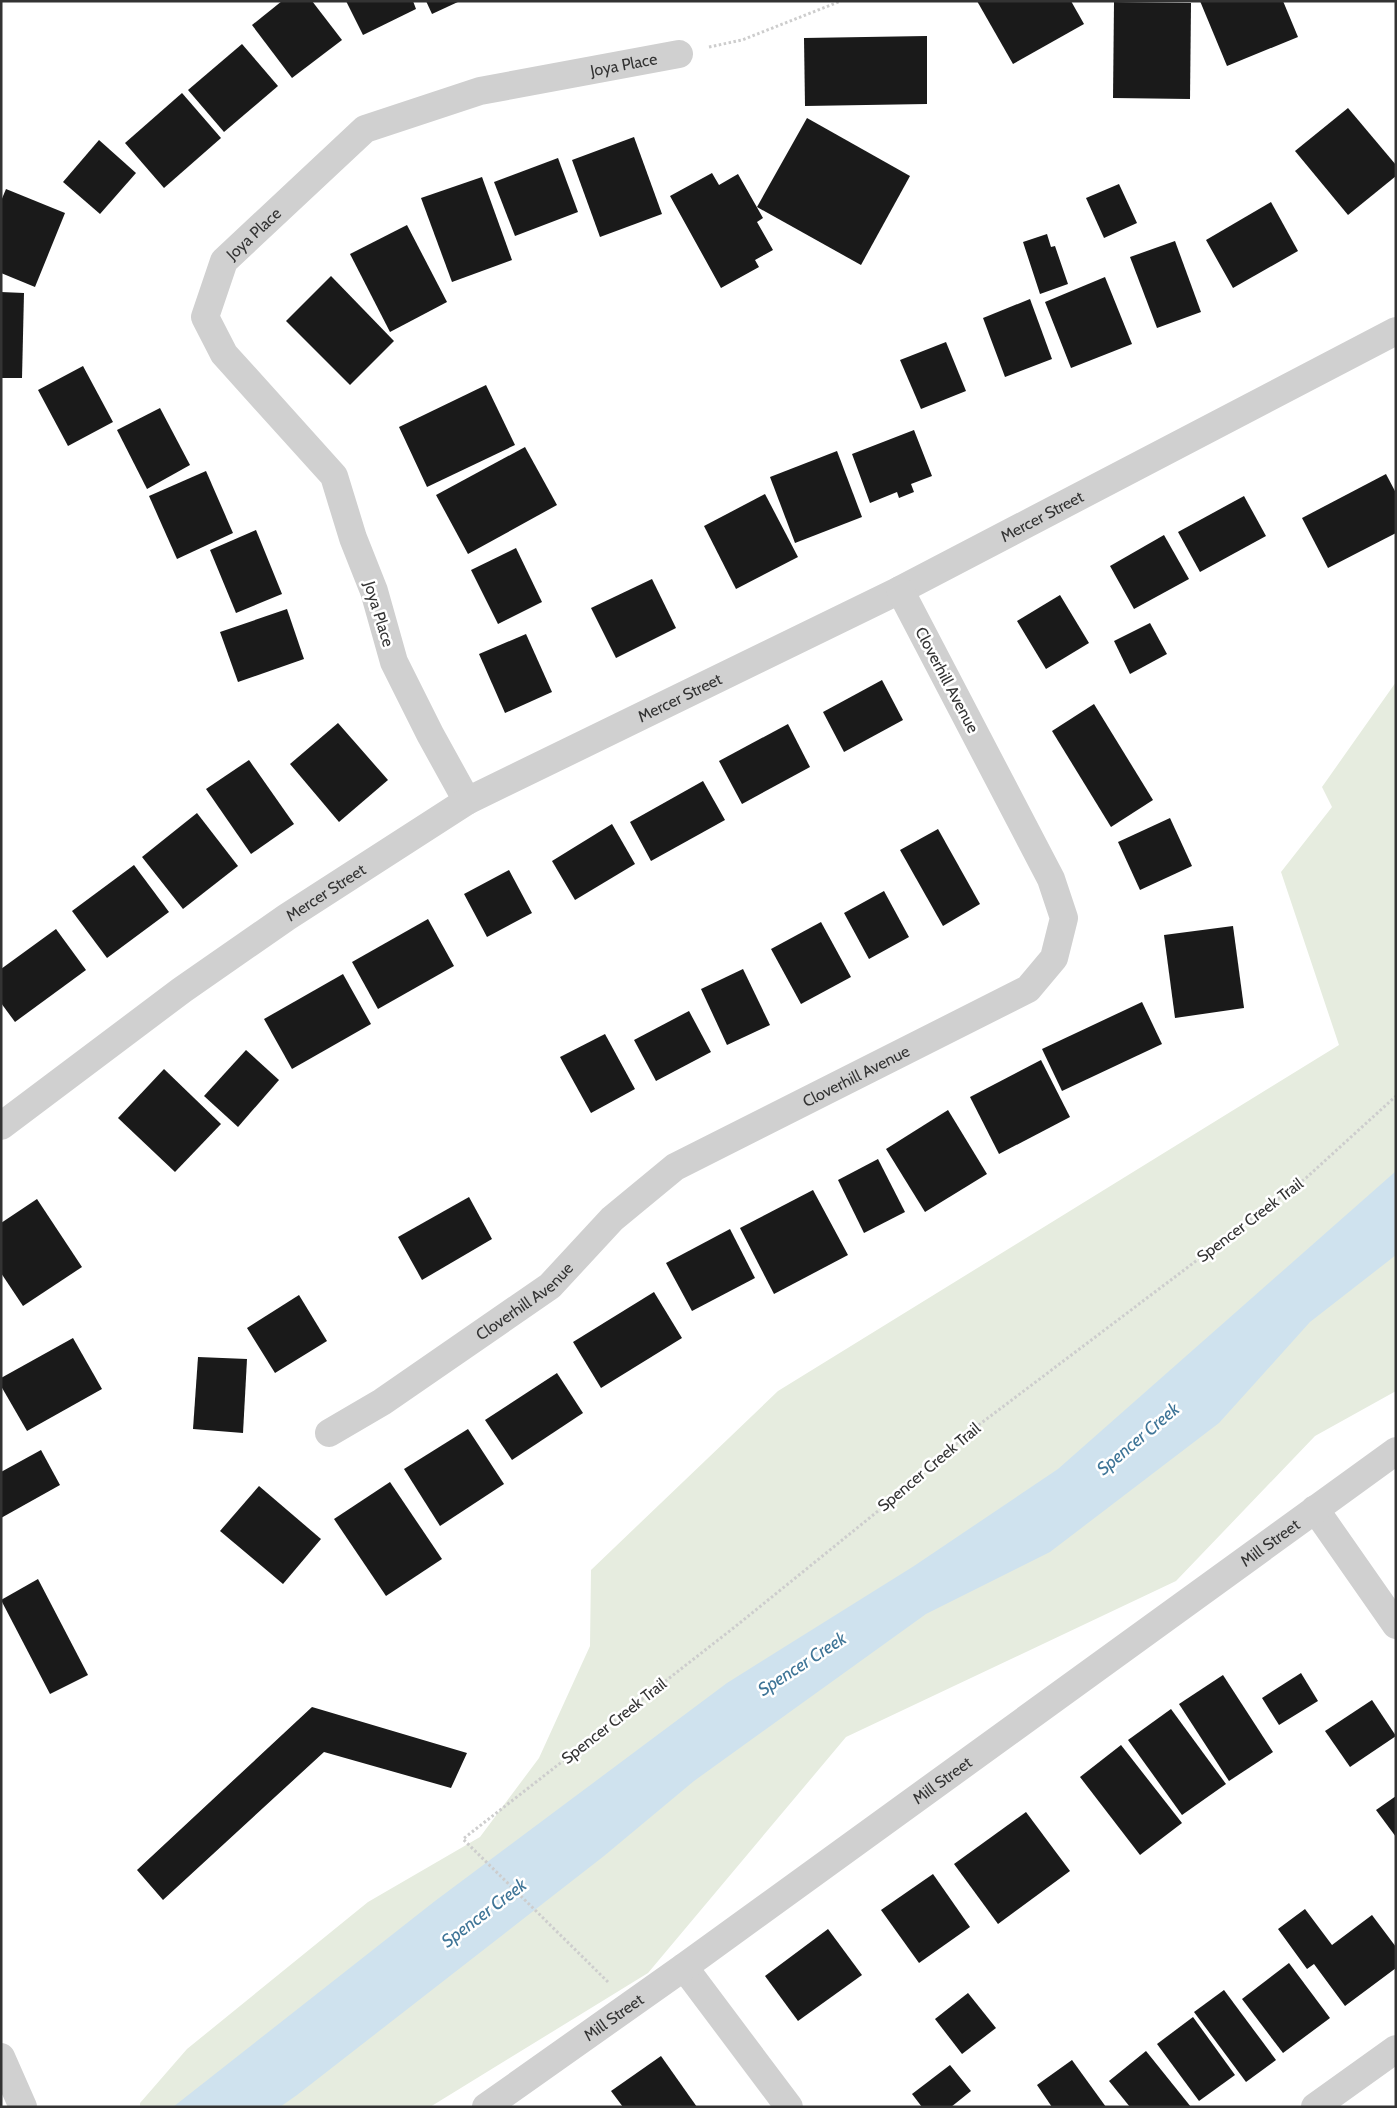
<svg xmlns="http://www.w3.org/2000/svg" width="1397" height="2108" viewBox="0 0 1397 2108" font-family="Cabin,sans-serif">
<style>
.green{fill:#e6ecdf}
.water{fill:#cfe2ee}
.building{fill:#1a1a1a}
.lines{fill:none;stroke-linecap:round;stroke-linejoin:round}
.path{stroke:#cdcdcd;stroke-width:3;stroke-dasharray:2.5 2.5;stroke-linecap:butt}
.minor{stroke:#d0d0d0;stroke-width:28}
.labels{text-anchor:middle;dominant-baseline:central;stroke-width:5;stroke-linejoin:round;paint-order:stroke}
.street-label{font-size:16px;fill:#333;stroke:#fff}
.water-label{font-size:18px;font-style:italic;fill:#3f7597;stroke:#fff}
</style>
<rect width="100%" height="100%" fill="#fff"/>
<path class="green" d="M1396 682V1391L1315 1436 1176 1581 846 1737 648 1973 430 2107H140V2103L187 2049 368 1902 480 1837 539 1758 590 1646 591 1570 778 1391 1339 1045 1281 872 1332 807 1322 787Z"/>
<path class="water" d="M1396 1171V1255L1310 1322 1219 1423 1050 1552 926 1614 694 1781 604 1856 297 2095 280 2107H173L435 1901 727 1683 914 1566 1058 1469Z"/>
<g class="building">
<path d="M282 1H312L342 40 292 78 252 25Z"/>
<path d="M346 1H413L416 9 363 35Z"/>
<path d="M426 1H460L432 14Z"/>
<path d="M977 1H1071L1084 24 1013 64Z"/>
<path d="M1200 1H1283L1298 37 1227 66Z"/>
<path d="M1114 2 1191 3 1190 99 1113 98Z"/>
<path d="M927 36V104L805 106 804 38Z"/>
<path d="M242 44 278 86 224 132 188 90Z"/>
<path d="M182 93 221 138 164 188 125 143Z"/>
<path d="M1348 108 1396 165V176L1348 215 1295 151Z"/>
<path d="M807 118 910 176 861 265 757 207Z"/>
<path d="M634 137 662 214 600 237 572 160Z"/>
<path d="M99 140 136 173 100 214 63 182Z"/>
<path d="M558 158 578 212 515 236 494 182Z"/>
<path d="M712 173 719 185 738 174 763 218 757 222 773 250 755 260 759 267 721 288 670 196Z"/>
<path d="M482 177 512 260 452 282 421 198Z"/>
<path d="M1119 184 1137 223 1104 238 1086 198Z"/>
<path d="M6 189 65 213 35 287 1 273V201Z"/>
<path d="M1271 202 1298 251 1233 288 1206 240Z"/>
<path d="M407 225 447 302 390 332 350 254Z"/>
<path d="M1047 234 1051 247 1055 246 1068 284 1040 294 1023 242Z"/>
<path d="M1175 241 1201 312 1157 328 1130 257Z"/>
<path d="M331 276 394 341 350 385 286 321Z"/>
<path d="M1105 277 1132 344 1071 368 1045 302Z"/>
<path d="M1 292 24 293 22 378H1Z"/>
<path d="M1030 299 1052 359 1005 377 983 318Z"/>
<path d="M946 342 966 391 921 409 900 360Z"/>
<path d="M83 366 113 422 68 446 38 390Z"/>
<path d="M486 385 515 445 427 487 399 427Z"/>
<path d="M160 408 190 465 147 489 117 430Z"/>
<path d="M914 430 932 476 911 484 914 492 899 498 897 492 870 503 852 454Z"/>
<path d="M525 447 557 505 468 554 436 495Z"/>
<path d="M837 451 862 517 795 543 770 477Z"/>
<path d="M206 471 233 533 177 559 149 496Z"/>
<path d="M1386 474 1396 493V533L1328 568 1302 518Z"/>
<path d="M765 494 798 557 736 589 704 526Z"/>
<path d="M1244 496 1266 536 1200 572 1178 532Z"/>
<path d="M256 530 282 594 236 613 210 550Z"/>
<path d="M1164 535 1189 579 1134 609 1110 566Z"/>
<path d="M516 548 542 602 498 624 471 570Z"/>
<path d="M652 579 676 628 616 658 591 608Z"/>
<path d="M1060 595 1089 643 1046 669 1017 621Z"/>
<path d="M287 609 304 659 238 682 220 632Z"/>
<path d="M1150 623 1167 654 1130 674 1114 641Z"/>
<path d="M526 634 552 692 505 713 479 654Z"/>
<path d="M882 680 903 720 844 752 823 712Z"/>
<path d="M1094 704 1153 800 1111 827 1052 731Z"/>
<path d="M338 723 388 780 339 822 290 764Z"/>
<path d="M788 724 810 767 742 804 719 761Z"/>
<path d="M249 760 294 824 251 854 206 789Z"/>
<path d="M703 781 725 820 651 861 630 822Z"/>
<path d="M197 813 238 866 183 909 142 857Z"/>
<path d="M1170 818 1192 866 1140 890 1118 842Z"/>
<path d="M612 824 635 864 575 900 552 861Z"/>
<path d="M938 829 980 904 943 926 900 850Z"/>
<path d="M134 865 169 912 107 958 72 911Z"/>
<path d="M509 870 532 913 487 937 464 894Z"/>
<path d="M884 891 909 937 869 959 844 913Z"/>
<path d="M428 919 454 966 378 1009 352 962Z"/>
<path d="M821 922 851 977 801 1004 771 949Z"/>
<path d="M1233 926 1244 1008 1175 1018 1164 935Z"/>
<path d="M56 929 86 970 15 1022 1 1003V969Z"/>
<path d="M743 969 770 1025 727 1045 701 989Z"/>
<path d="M343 974 371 1024 292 1069 264 1019Z"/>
<path d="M1142 1002 1162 1044 1062 1091 1042 1049Z"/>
<path d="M689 1011 711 1052 656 1081 634 1040Z"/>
<path d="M605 1034 635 1089 591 1113 560 1057Z"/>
<path d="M246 1050 279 1080 238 1127 204 1096Z"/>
<path d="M1041 1060 1070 1117 999 1154 970 1097Z"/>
<path d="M164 1069 221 1124 175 1172 118 1118Z"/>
<path d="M948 1110 987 1174 925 1212 886 1149Z"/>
<path d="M878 1159 905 1212 864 1233 838 1180Z"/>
<path d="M813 1190 848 1255 774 1294 740 1228Z"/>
<path d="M469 1197 492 1239 422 1280 398 1237Z"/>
<path d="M37 1199 82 1267 23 1306 1 1273V1223Z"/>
<path d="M730 1229 755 1278 692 1311 666 1263Z"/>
<path d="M654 1292 682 1338 601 1388 573 1342Z"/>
<path d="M299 1295 327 1341 275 1373 247 1328Z"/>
<path d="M73 1338 102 1389 27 1431 1 1386V1378Z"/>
<path d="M198 1357 247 1359 243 1433 193 1429Z"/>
<path d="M557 1373 583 1413 512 1460 485 1420Z"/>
<path d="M468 1429 504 1484 440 1526 404 1469Z"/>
<path d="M41 1450 60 1485 1 1518V1472Z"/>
<path d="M390 1482 442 1559 386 1596 334 1519Z"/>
<path d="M259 1486 321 1539 283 1584 220 1531Z"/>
<path d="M38 1579 88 1675 50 1694 1 1600Z"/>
<path d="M1301 1673 1318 1701 1279 1725 1262 1698Z"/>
<path d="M1223 1675 1273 1752 1229 1781 1179 1704Z"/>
<path d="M1372 1700 1396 1736 1350 1767 1325 1731Z"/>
<path d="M312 1707 467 1753 451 1788 324 1752 163 1900 137 1870Z"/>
<path d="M1171 1709 1226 1784 1182 1815 1128 1740Z"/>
<path d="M1121 1745 1182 1823 1140 1855 1080 1777Z"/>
<path d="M1396 1796V1837L1376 1810Z"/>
<path d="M1026 1812 1070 1871 998 1924 954 1864Z"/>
<path d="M933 1874 970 1927 919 1963 881 1910Z"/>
<path d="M1305 1909 1332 1945 1372 1915 1396 1947V1968L1345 2006 1314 1964 1307 1969 1278 1929Z"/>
<path d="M828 1929 862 1975 798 2021 765 1976Z"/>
<path d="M1289 1963 1330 2018 1283 2053 1242 1999Z"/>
<path d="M1224 1990 1276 2060 1246 2082 1194 2012Z"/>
<path d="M968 1993 996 2028 962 2054 935 2019Z"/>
<path d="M1193 2017 1235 2075 1199 2101 1157 2044Z"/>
<path d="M1146 2051 1191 2107H1130L1109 2081Z"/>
<path d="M661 2056 697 2107H623L611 2091Z"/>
<path d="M1072 2060 1106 2107H1052L1037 2085Z"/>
<path d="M950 2065 971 2091 951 2107H922L912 2094Z"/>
</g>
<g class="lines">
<g class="path">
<path d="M709 47 742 40 841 1"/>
<path d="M608 1982 463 1839 736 1626 904 1490 976 1427 1306 1178 1396 1096"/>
</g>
<g class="minor">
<path id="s1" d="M467 801 430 734 394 662 374 591 353 538 334 476 224 354 205 317 224 261 365 129 480 91 679 54"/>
<path id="s2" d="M1 1126 182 990 287 917 467 801 900 590 1396 331"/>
<path id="s3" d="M329 1433 382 1402 550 1286 612 1219 675 1167 1028 989 1054 958 1064 918 1051 879 900 590"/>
<path d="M1315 1509 1396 1625"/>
<path d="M684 1967 789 2107"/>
<path d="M1 2057 23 2107"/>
<path id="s4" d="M486 2107 684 1967 1396 1451"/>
<path d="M1315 2107 1396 2049"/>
</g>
</g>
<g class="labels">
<g class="street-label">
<text stroke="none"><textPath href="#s1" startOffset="1078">Joya Place</textPath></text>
<text stroke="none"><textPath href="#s1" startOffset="658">Joya Place</textPath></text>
<text stroke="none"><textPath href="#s2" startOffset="1210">Mercer Street</textPath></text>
<text transform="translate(379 614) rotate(73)">Joya Place</text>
<text transform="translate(947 680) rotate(62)">Cloverhill Avenue</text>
<text stroke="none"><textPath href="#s2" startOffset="805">Mercer Street</textPath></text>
<text stroke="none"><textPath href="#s2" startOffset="400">Mercer Street</textPath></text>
<text stroke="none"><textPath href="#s3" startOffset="641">Cloverhill Avenue</textPath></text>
<text transform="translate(1250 1220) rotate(-37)">Spencer Creek Trail</text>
<text stroke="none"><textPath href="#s3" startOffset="236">Cloverhill Avenue</textPath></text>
<text transform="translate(929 1467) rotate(-40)">Spencer Creek Trail</text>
<text stroke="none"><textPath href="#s4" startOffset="966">Mill Street</textPath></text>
<text transform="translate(614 1721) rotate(-38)">Spencer Creek Trail</text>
<text stroke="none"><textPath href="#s4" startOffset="561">Mill Street</textPath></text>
<text stroke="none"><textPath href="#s4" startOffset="156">Mill Street</textPath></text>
</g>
<g class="water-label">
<text transform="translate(1138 1439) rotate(-40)">Spencer Creek</text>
<text transform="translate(802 1664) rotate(-33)">Spencer Creek</text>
<text transform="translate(484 1913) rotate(-37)">Spencer Creek</text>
</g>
</g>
<rect width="1397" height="2108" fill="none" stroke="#333333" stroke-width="5"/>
</svg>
